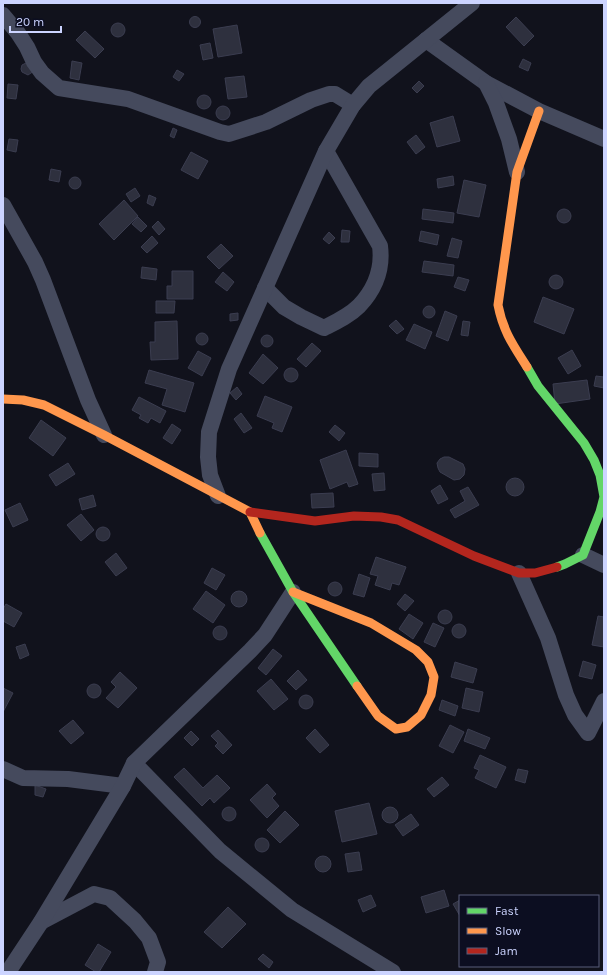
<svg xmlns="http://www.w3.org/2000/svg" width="607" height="975" viewBox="0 0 607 975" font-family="Karla,sans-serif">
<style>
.building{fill:#2e303e;stroke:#3b3d50}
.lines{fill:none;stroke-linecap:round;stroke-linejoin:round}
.street{stroke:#454a5d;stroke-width:16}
.fast{stroke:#63d668;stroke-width:9}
.slow{stroke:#ff974d;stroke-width:9}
.jam{stroke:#b3261e;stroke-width:9}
</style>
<rect width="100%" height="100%" fill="#11121c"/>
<g class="building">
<circle cx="195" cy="22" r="5.5"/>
<path d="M516 17 534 36 524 46 506 27Z"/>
<circle cx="118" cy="30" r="7"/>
<path d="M237 25 242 53 218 57 213 29Z"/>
<path d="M85 31 104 49 95 58 76 40Z"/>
<path d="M210 43 213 58 203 60 200 45Z"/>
<path d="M523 59 531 63 528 71 519 67Z"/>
<path d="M72 61 82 63 79 80 70 78Z"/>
<path d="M28 62 34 71 28 75 22 72 21 69 22 65Z"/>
<path d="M177 70 184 74 179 81 173 77Z"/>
<path d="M244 76 247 97 228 99 225 78Z"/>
<path d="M419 81 424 86 417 93 412 88Z"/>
<path d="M8 84 18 85 16 99 7 98Z"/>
<circle cx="204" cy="102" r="7"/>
<circle cx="223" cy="113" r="7"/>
<path d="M453 116 460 141 437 147 430 123Z"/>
<path d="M173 128 177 130 174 138 170 136Z"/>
<path d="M416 135 425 147 416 154 407 142Z"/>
<path d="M9 139 18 140 16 152 7 150Z"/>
<path d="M191 152 208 161 198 179 181 170Z"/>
<path d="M51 169 61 171 59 182 49 180Z"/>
<path d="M453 176 454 185 438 188 437 179Z"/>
<circle cx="75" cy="183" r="6"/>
<path d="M464 180 486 185 479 217 457 213Z"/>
<path d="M135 188 140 196 131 202 126 194Z"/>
<path d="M149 195 156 198 153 206 147 203Z"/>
<path d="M124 200 138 216 114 240 99 224Z"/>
<path d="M423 209 454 213 453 223 422 219Z"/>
<circle cx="564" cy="216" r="7"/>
<path d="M138 217 147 226 141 232 132 224Z"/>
<path d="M158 221 165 229 159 235 152 227Z"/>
<path d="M342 230 350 231 349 242H341Z"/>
<path d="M421 231 439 235 437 245 419 241Z"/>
<path d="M329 232 335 238 329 244 323 239Z"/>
<path d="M152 236 158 243 147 253 141 247Z"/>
<path d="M452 238 462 241 458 258 447 256Z"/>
<path d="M221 244 233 256 219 269 207 257Z"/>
<path d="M424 261 454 265 453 276 422 272Z"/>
<path d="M142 267 157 269 156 280 141 278Z"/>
<path d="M172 271H193V299H167V286H172Z"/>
<path d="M223 272 234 282 227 291 215 282Z"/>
<circle cx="556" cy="282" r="7"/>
<path d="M458 277 469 280 465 291 454 287Z"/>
<path d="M543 297 574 309 564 334 534 322Z"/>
<path d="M156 301H175L174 313H156Z"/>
<circle cx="429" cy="312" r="6"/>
<path d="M445 311 457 316 448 341 436 336Z"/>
<path d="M238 313V320L230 321V314Z"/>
<path d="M396 320 404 329 397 334 389 326Z"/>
<path d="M177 321 178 359 151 360 150 342H155V322Z"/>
<path d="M463 321 470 322 468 336 461 335Z"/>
<path d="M414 324 432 332 425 349 406 340Z"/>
<circle cx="202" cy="339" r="6"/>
<circle cx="267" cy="341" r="6"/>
<path d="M312 343 321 351 306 367 297 359Z"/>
<path d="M572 350 581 366 568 374 558 358Z"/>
<path d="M198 351 211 358 202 376 188 368Z"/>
<path d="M263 354 278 368 263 384 249 373Z"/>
<circle cx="291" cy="375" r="7"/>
<path d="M149 370 194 383 185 412 162 405 167 389 145 383Z"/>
<path d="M596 376 604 377V388L594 386Z"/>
<path d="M587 380 590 399 555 404 553 384Z"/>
<path d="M237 387 242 394 236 400 230 393Z"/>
<path d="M265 396 292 407 282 432 272 428 274 423 257 416Z"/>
<path d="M139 397 166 411 160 423 151 418 148 423 139 418 141 415 132 410Z"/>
<path d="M241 413 252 428 244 433 234 419Z"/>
<path d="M41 420 66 438 53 456 29 438Z"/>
<path d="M172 424 181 430 172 444 163 438Z"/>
<path d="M335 425 345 433 339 441 329 432Z"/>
<path d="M346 450 358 484 349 487 347 482 330 489 320 460Z"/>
<path d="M359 453 378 454V467L359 466Z"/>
<path d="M444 457H449L463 464 465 469 464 475 460 479 454 480 440 472 438 468 437 463 440 459Z"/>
<path d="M68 463 75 474 56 486 49 475Z"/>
<path d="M384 473 385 490 374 491 372 474Z"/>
<circle cx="515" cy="487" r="9"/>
<path d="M440 485 448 499 438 504 431 491Z"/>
<path d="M468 487 479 505 455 518 450 510 465 501 460 491Z"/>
<path d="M333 493 334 507 312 508 311 494Z"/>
<path d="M93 495 96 506 82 510 79 499Z"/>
<path d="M20 503 28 520 13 527 5 510Z"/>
<path d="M81 514 94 530 81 541 67 525Z"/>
<circle cx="103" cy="534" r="7"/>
<path d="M116 553 127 568 116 576 105 562Z"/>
<path d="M376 557 406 567 399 585 392 583 390 590 375 585 378 576 370 574Z"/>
<path d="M212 568 225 575 216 590 204 583Z"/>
<path d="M359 574 370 578 364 597 353 594Z"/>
<circle cx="335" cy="589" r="7"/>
<circle cx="239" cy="599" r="8"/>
<path d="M206 591 225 605 213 623 193 609Z"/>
<path d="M405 594 414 601 405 611 397 604Z"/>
<path d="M6 604 22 613 14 627 3 621V609Z"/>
<circle cx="445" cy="617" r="7"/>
<path d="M409 614 423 623 413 639 399 629Z"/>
<path d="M598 616 604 617V647L592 645Z"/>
<path d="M433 623 444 628 435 647 424 642Z"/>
<circle cx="459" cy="631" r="7"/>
<circle cx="220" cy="633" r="7"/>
<path d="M25 644 29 655 20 659 16 647Z"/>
<path d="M273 649 282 656 266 675 258 668Z"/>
<path d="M583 661 596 665 592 679 579 676Z"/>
<path d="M455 662 477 669 473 683 451 677Z"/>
<path d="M298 670 307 680 296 690 287 681Z"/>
<path d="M120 672 137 688 118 708 106 698 116 687 111 682Z"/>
<path d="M271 679 288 699 274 710 257 691Z"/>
<circle cx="94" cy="691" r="7"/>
<path d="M3 688 13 693 3 712Z"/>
<path d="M466 688 483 692 479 712 462 708Z"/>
<circle cx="306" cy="702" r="7"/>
<path d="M442 700 458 706 455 716 439 710Z"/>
<path d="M73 720 84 733 71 744 59 731Z"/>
<path d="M450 725 464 732 453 753 439 746Z"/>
<path d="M315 729 329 745 320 753 306 738Z"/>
<path d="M468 729 490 738 485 749 464 741Z"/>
<path d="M218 730 232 745 223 754 215 746 218 743 211 736Z"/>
<path d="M191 731 199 739 192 746 184 738Z"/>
<path d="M480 755 506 767 496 788 475 778 479 770 474 768Z"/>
<path d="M184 768 203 788 217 775 230 788 214 803 210 798 202 806 174 777Z"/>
<path d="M518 769 528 771 525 783 515 780Z"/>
<path d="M442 777 449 785 434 797 427 789Z"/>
<path d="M267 784 276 794 272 798 279 806 267 818 250 800Z"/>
<path d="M35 785 46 789 43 797 35 795Z"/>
<path d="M369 803 377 834 342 842 335 811Z"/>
<circle cx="390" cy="815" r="8"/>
<circle cx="229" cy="814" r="7"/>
<path d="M285 811 299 825 280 843 267 830Z"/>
<path d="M411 814 419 825 403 836 395 825Z"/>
<circle cx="262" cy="845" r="7"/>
<path d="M359 852 362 870 348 872 345 854Z"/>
<circle cx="323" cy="864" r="8"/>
<path d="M444 890 449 906 426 913 421 897Z"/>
<path d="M371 895 376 906 363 912 358 900Z"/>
<path d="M460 900V916L453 904Z"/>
<path d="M228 907 246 924 222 948 204 932Z"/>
<path d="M98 944 111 952 99 972H96L85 965Z"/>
<path d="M263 954 273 962 269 968 258 959Z"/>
</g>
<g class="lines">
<g class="street">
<path d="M3 15 18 33 27 47 34 62 42 73 59 88 128 99 220 132 229 134 266 122 311 100 329 94H335L353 105"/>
<path d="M426 40 486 83 539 111 604 139"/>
<path d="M486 83 496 103 509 139 517 172"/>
<path d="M3 205 35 262 43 280 88 400 104 435"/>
<path d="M265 288 284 307 301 317 324 328C336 322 349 316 359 306 375 289 383 269 380 246L326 151"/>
<path d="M218 496 210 475 208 457 209 432 229 369 326 151 353 105 369 86 472 3"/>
<path d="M583 555 604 565"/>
<path d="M519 573 548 638 566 695 575 715 588 733 604 701"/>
<path d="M134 763 220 851 292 910 393 972"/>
<path d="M3 769 23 778 68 779 123 786"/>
<path d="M41 922 94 894 110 898 135 921 149 938 158 962 155 972"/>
<path d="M8 972 41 922 123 786 134 763 250 651 265 635 293 592"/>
</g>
<g class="fast">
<path d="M527 367 538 386 584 443 594 460 600 475 604 497 600 512 583 555 565 564 557 567"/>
<path d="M260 533 293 592 357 686"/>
</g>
<g class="slow">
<path d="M527 367C513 345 503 331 498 305L517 172 539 111"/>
<path d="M3 399 23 400 44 405 104 435 250 512 260 533"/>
<path d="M293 592 371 623 416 650 428 662 434 677 431 695 421 715 407 727 396 729 378 716 357 686"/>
</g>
<path class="jam" d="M250 512 315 521 354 516 381 517 398 520 474 556 519 573H535L557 567"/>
</g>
<rect width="607" height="975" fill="none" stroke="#ccd4ff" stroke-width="8"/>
<rect x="459" y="895" width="140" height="72" fill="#0c0e21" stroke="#595d7a"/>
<rect x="467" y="908" width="20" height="6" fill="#63d668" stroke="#595d7a"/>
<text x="495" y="915" font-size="12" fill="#ccd4ff">Fast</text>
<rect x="467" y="928" width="20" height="6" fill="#ff974d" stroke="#595d7a"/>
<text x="495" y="935" font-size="12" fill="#ccd4ff">Slow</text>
<rect x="467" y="948" width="20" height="6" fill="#b3261e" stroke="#595d7a"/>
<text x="495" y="955" font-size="12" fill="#ccd4ff">Jam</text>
<path d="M10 26v6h51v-6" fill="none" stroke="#ccd4ff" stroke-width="2"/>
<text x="16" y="26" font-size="12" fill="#ccd4ff" stroke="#0c0e21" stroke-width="3" paint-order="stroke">20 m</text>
</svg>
